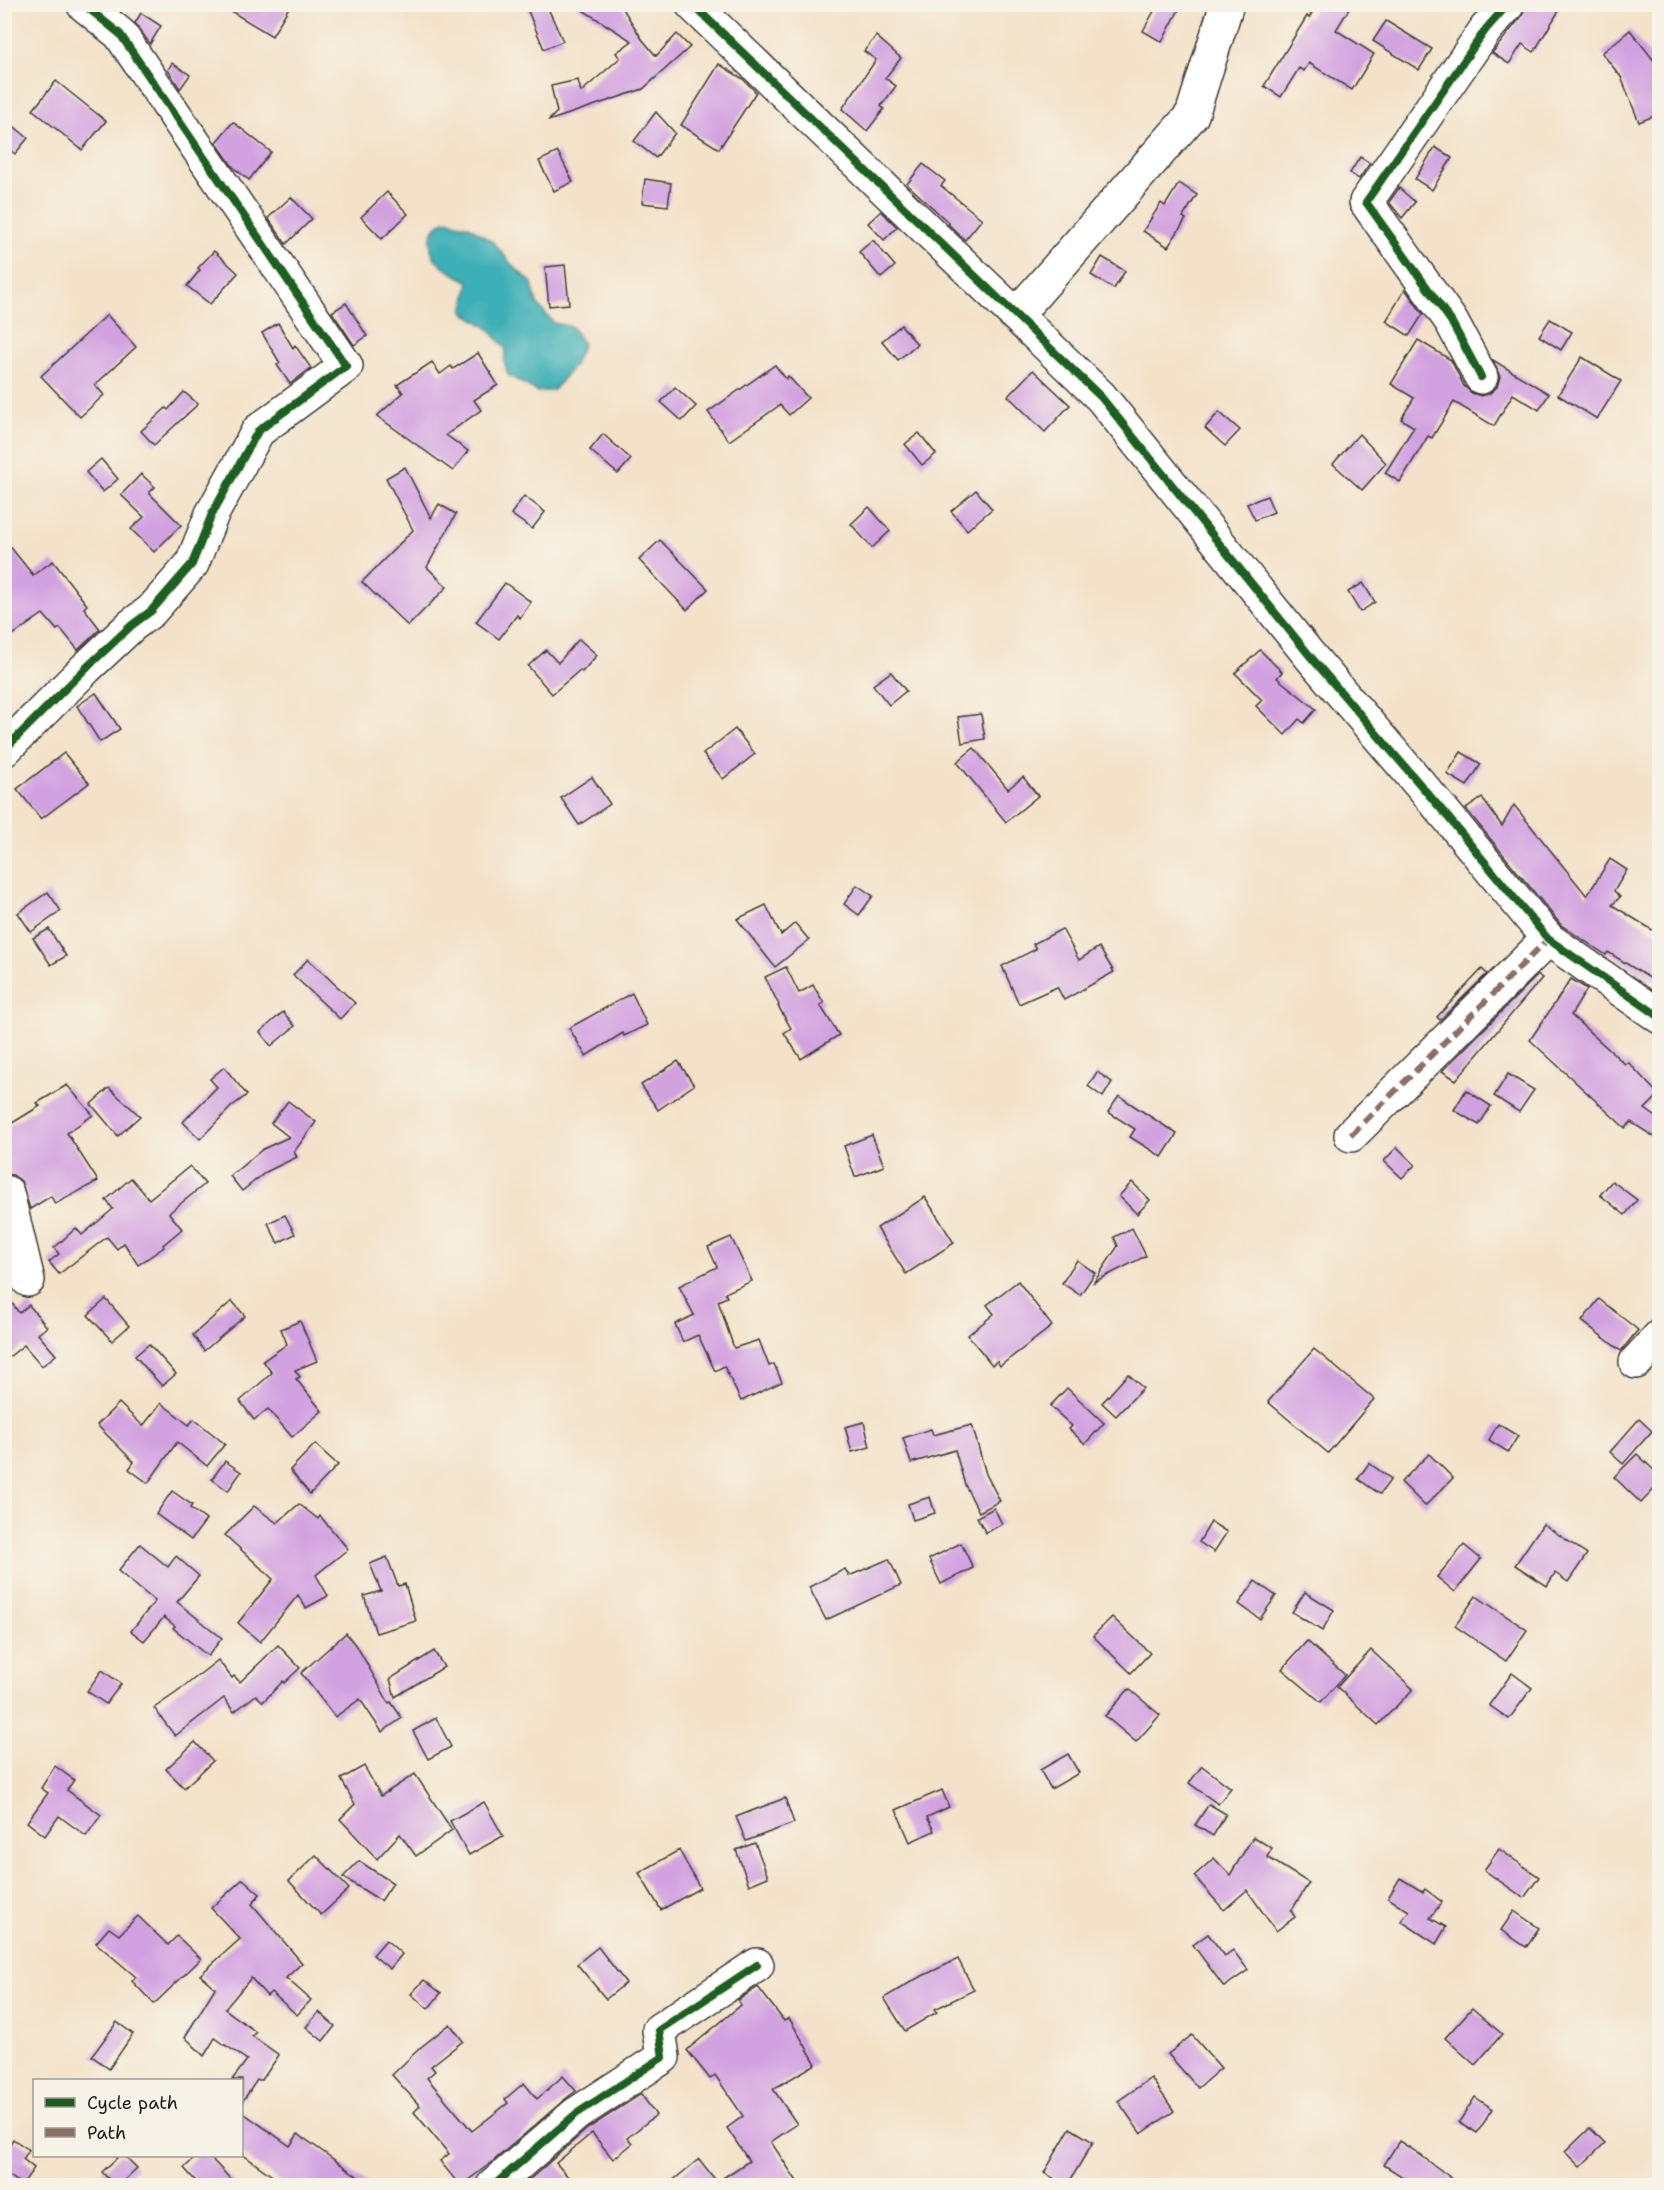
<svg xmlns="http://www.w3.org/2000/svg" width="1664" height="2190" viewBox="0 0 1664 2190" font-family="'Shantell Sans',sans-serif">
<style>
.water{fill:#3eafb6;stroke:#2d6669;stroke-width:1.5}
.building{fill:#d2a2e0}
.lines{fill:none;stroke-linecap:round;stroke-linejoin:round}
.minor-casing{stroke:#3c3a36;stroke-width:36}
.minor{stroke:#fff;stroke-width:33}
.quiet{stroke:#8d6e63;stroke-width:6;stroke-dasharray:12 6;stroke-linecap:butt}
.cycleway-casing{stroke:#f7f3e8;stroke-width:11}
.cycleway{stroke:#1b5e20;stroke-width:8}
</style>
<rect width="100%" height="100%" fill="#f7f3e8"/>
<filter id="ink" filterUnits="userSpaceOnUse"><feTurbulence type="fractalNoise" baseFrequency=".0167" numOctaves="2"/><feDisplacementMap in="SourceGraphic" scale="12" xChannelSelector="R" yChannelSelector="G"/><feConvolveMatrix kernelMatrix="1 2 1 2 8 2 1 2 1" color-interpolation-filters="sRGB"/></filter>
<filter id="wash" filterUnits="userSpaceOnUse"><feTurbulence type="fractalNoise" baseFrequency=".008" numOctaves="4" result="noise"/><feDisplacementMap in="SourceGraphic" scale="24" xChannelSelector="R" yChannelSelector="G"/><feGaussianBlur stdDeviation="1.35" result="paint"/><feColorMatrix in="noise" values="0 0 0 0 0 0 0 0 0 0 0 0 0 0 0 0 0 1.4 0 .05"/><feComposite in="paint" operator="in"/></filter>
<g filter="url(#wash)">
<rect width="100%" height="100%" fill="#f3e2c9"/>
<path class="water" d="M447 220 469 226 494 243 513 266 532 283 537 304 554 323 572 327 583 344 574 365 554 390 538 392 508 375 504 361 506 349 488 328 463 312 469 282C461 277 451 273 443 267 426 253 425 229 447 220Z"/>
<g id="blocks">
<g class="building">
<path d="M219 4H291L272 36Z"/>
<path d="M525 4H546L563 41 544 49Z"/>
<path d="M573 4H620L642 39 656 56 677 34 690 47 643 89 548 121 557 112 551 86 578 80 581 92 620 58 616 53 632 41Z"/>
<path d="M1158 4H1182L1162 42 1143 31Z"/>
<path d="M1317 4H1352L1336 30 1374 54 1352 90 1309 63 1304 71 1299 68 1281 97 1264 86 1307 16 1309 18Z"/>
<path d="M1526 4H1563L1534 52 1522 44 1509 64 1492 53 1522 16Z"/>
<path d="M141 13 161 26 150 44 135 23Z"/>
<path d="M1386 21 1432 49 1419 70 1373 41Z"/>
<path d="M1630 30 1659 67V114L1639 122 1621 77 1602 53Z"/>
<path d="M876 36 901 58 885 78 896 86 881 106 884 109 867 131 842 109 876 60 864 51Z"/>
<path d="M172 63 190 75 180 89 168 70Z"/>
<path d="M719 64 743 79 756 92 719 149 681 125Z"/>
<path d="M56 81 106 121 82 150 33 110Z"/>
<path d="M656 112 675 133 656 158 634 141Z"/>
<path d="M4 118 28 138 15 154 4 145Z"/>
<path d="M233 122 271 152 249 180 233 167 216 142Z"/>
<path d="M1435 147 1452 158 1432 190 1415 179Z"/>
<path d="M558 152 573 182 554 191 539 161Z"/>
<path d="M1360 157 1370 163 1359 179 1350 173Z"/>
<path d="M923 164 945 181 941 186 982 219 965 240 948 224 949 223 907 184Z"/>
<path d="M645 179 671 183 668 206 642 203Z"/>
<path d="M1179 183 1197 195 1183 217 1186 219 1168 247 1143 231 1161 203 1165 206Z"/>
<path d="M1399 188 1415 202 1402 218 1389 202Z"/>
<path d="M387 192 408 214 382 239 361 217Z"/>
<path d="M291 197 312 219 286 244 268 218Z"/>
<path d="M881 211 897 227 884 240 868 223Z"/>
<path d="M873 240 895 266 881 278 859 252Z"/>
<path d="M214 251 238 273 210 304 187 286 200 270 198 268Z"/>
<path d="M1102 257 1125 271 1114 289 1091 275Z"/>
<path d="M565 265 569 304 549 306 545 267Z"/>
<path d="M1405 289 1423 314 1409 336 1386 321Z"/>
<path d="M346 303 367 336 354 345 332 312Z"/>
<path d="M107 315 136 347 95 385 104 395 80 417 41 376Z"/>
<path d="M1550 319 1572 332 1561 350 1539 336Z"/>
<path d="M278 323 293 348 295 345 311 368 290 384 277 365 280 363 262 333Z"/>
<path d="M901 325 917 344 898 360 882 341Z"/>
<path d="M1418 340 1451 360 1464 386 1472 393 1481 396 1489 394 1497 387 1500 377 1493 360 1549 394 1539 410 1513 394 1494 426 1454 402 1432 438 1428 436 1400 482 1385 473 1414 427 1401 419 1414 398 1391 384Z"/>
<path d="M478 353 498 385 474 400 481 410 446 435 468 451 453 471 377 416 403 393 397 385 432 362 440 374 451 366 453 369Z"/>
<path d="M1582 357 1621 381 1597 419 1558 395Z"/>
<path d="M775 365 786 379 788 376 808 398 789 415 780 405 729 441 708 412Z"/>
<path d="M1033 370 1070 405 1045 432 1008 396Z"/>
<path d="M675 387 696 406 682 421 661 402Z"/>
<path d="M184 392 198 404 154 445 141 431 166 408 168 410Z"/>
<path d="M1219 412 1240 430 1225 446 1205 428Z"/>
<path d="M919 433 936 454 922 465 905 444Z"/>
<path d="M603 434 631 459 618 474 590 450Z"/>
<path d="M1359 434 1386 463 1362 490 1333 464Z"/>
<path d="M101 459 118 479 103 492 86 472Z"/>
<path d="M405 467 431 518 439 504 456 514 427 567 447 587 408 626 362 582 413 530 386 478Z"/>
<path d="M141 474 155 487 149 493 181 525 154 552 131 529 144 517 121 495Z"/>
<path d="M976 490 992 509 967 530 951 511Z"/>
<path d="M524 496 545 512 532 529 511 514Z"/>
<path d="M1267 496 1274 512 1255 520 1247 504Z"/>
<path d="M869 507 890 531 872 548 851 524Z"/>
<path d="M4 539 33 575 53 561 87 605 84 608 100 629 78 650 60 628 57 630 43 614 4 641Z"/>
<path d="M660 540 708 589 687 610 639 560Z"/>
<path d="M505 583 531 602 520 618 517 615 499 639 476 622Z"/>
<path d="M1363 583 1375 602 1360 612 1348 592Z"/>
<path d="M579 639 597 655 582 672 580 670 552 694 528 666 546 650 558 663Z"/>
<path d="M1260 650 1282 672 1277 678 1316 709 1304 723 1299 719 1285 735 1256 706 1262 700 1235 673Z"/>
<path d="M891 672 906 691 889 705 873 685Z"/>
<path d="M96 693 120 729 100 742 77 706Z"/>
<path d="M981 714 985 739 962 743 958 717Z"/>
<path d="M735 729 755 754 723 779 703 754Z"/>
<path d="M974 748 1008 789 1023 777 1038 796 1006 822 957 762Z"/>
<path d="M1461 752 1481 764 1467 786 1447 774Z"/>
<path d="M64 753 89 783 41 819 17 789Z"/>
<path d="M592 777 610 804 579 825 561 798Z"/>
<path d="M1482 798 1502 826 1514 805 1587 896 1610 859 1627 870 1614 891 1620 897 1612 905 1659 934V984L1608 952 1606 955 1561 925 1466 809Z"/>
<path d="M857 885 873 896 859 915 844 904Z"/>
<path d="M48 892 61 911 31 932 18 913Z"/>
<path d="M766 905 781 935 795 923 809 940 775 967 737 919Z"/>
<path d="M49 929 66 956 51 965 33 938Z"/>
<path d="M1062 929 1079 960 1099 947 1114 972 1064 1000 1057 987 1019 1004 1002 966 1036 949 1033 944Z"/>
<path d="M308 959 355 1003 340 1019 293 975Z"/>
<path d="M786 967 799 993 813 985 824 1003 820 1005 839 1035 801 1059 784 1033 791 1028 778 1006 779 1005 765 977Z"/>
<path d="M1482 969 1487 974 1440 1020 1437 1017Z"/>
<path d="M1538 975 1542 978 1456 1080 1442 1071Z"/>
<path d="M1571 979 1587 989 1571 1015 1625 1064 1628 1062 1659 1095 1645 1109 1659 1119V1140L1631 1122 1625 1128 1530 1040Z"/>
<path d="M632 993 647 1025 624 1036 623 1033 586 1056 569 1028Z"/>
<path d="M283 1012 295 1026 271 1046 260 1032Z"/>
<path d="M678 1061 694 1085 658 1110 641 1085Z"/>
<path d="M224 1067 247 1095 232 1106 200 1139 183 1122 217 1087 210 1079Z"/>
<path d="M1097 1072 1112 1082 1103 1097 1088 1086Z"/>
<path d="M1508 1074 1534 1090 1519 1112 1494 1096Z"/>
<path d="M67 1085 93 1115 67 1133 98 1181 55 1204 51 1196 30 1209 21 1181 13 1175 4 1174V1128L40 1106 37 1103Z"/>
<path d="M109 1088 140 1116 118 1136 91 1104Z"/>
<path d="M1466 1090 1491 1106 1479 1125 1454 1110Z"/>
<path d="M1119 1096 1177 1134 1162 1157 1130 1137 1135 1129 1108 1112Z"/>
<path d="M288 1101 316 1122 294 1152 297 1157 266 1172 242 1191 230 1176 263 1149 289 1137 271 1123Z"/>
<path d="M872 1135 884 1166 855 1177 844 1146Z"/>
<path d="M1397 1147 1415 1165 1402 1178 1384 1161Z"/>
<path d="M190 1166 205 1184 169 1213 182 1229 163 1245 164 1247 138 1265 124 1243 117 1249 107 1237 59 1274 49 1262 59 1254 54 1248 76 1228 82 1235 113 1209 106 1200 131 1178 149 1199Z"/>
<path d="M1612 1181 1637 1200 1625 1215 1600 1195Z"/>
<path d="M1132 1182 1150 1200 1137 1214 1119 1196Z"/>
<path d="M925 1197 954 1243 906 1274 877 1228Z"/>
<path d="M285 1215 295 1234 278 1243 268 1223Z"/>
<path d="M1132 1228 1146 1256 1094 1282 1118 1246 1114 1237Z"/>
<path d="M731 1237 752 1281 725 1293 727 1297 718 1301 734 1348 759 1340 769 1366 774 1364 782 1382 741 1401 724 1366 715 1371 698 1335 683 1342 675 1324 694 1315 679 1286 717 1267 708 1247Z"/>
<path d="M1077 1260 1095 1273 1080 1295 1062 1283Z"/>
<path d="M1018 1281 1052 1326 1000 1366 997 1361 992 1365 968 1335 994 1314 987 1305Z"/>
<path d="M4 1292 19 1313 29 1305 47 1327 38 1334 56 1355 42 1366 24 1345 4 1361Z"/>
<path d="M106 1299 129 1326 112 1341 88 1315Z"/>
<path d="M1599 1299 1638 1330 1621 1351 1582 1321Z"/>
<path d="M232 1301 245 1316 204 1351 193 1335Z"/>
<path d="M300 1321 317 1361 295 1370 300 1377 296 1379 322 1411 292 1437 268 1409 254 1420 240 1401 272 1373 263 1361 287 1344 281 1329Z"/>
<path d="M149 1344 176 1374 162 1386 135 1356Z"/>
<path d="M1314 1349 1374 1399 1328 1453 1268 1402Z"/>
<path d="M1128 1374 1143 1388 1116 1416 1102 1403Z"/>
<path d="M1067 1388 1104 1423 1085 1444 1069 1429 1072 1426 1050 1406Z"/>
<path d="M119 1403 143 1426 161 1403 189 1425 194 1419 225 1444 207 1466 177 1442 148 1483 129 1469 134 1462 97 1425Z"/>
<path d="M1639 1419 1652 1431 1623 1464 1610 1452Z"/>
<path d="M864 1422 870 1447 852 1452 845 1427Z"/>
<path d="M1498 1424 1518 1436 1508 1452 1489 1440Z"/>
<path d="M972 1425 986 1474 1000 1501 979 1512 965 1485 955 1450 911 1463 903 1438 931 1429 933 1435Z"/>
<path d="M315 1444 338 1465 310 1494 290 1470Z"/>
<path d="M1429 1454 1453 1478 1425 1506 1401 1482Z"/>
<path d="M1637 1454 1659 1475V1484L1641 1503 1614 1477Z"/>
<path d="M225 1461 241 1472 228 1491 212 1479Z"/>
<path d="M1369 1463 1391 1479 1380 1494 1358 1479Z"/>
<path d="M172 1491 192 1505 190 1508 206 1520 191 1540 156 1514Z"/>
<path d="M930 1497 935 1513 913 1520 908 1504Z"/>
<path d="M299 1504 318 1519 320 1516 348 1549 316 1575 328 1596 306 1608 298 1595 260 1642 238 1623 273 1579 225 1535 254 1506 277 1523Z"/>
<path d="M994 1508 1002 1524 986 1533 977 1517Z"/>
<path d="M1211 1522 1227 1532 1214 1552 1199 1542Z"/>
<path d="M1543 1524 1587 1554 1568 1582 1555 1573 1547 1586 1515 1565Z"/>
<path d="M961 1543 973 1568 941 1584 929 1559Z"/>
<path d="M140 1544 168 1567 176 1556 199 1576 177 1602 222 1638 208 1656 173 1628 175 1626 164 1617 144 1641 131 1631 155 1601 118 1571Z"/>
<path d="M1464 1545 1481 1559 1455 1592 1437 1577Z"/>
<path d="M387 1557 398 1586 405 1584 416 1621 376 1633 364 1596 381 1591 370 1564Z"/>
<path d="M889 1559 901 1585 826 1620 809 1587 845 1569 849 1576Z"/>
<path d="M1255 1581 1276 1596 1260 1619 1239 1604Z"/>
<path d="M1305 1592 1334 1610 1322 1631 1292 1612Z"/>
<path d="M1476 1596 1527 1630 1506 1661 1455 1626Z"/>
<path d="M1112 1617 1150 1653 1131 1673 1093 1636Z"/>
<path d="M346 1633 359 1650 389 1703 391 1702 402 1718 382 1732 360 1699 335 1717 301 1673Z"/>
<path d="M1307 1641 1345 1675 1321 1702 1282 1669Z"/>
<path d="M278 1645 300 1668 284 1683 283 1681 263 1702 256 1695 234 1712 224 1698 175 1736 154 1708 176 1693 218 1660 232 1678 234 1676 240 1682Z"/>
<path d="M1371 1650 1413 1689 1378 1725 1337 1687Z"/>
<path d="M434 1651 444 1667 395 1697 390 1679Z"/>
<path d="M102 1670 121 1684 106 1704 87 1691Z"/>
<path d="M1512 1673 1532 1688 1509 1719 1489 1705Z"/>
<path d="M1129 1689 1160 1715 1136 1742 1105 1716Z"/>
<path d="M436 1718 451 1747 428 1759 413 1731Z"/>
<path d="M195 1742 213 1761 184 1788 166 1769Z"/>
<path d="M1068 1754 1079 1773 1051 1789 1040 1770Z"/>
<path d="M55 1766 74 1780 67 1790 101 1815 86 1836 59 1816 45 1836 27 1822 48 1793 41 1788Z"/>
<path d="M364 1766 381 1796 415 1774 452 1830 416 1856 400 1834 377 1859 340 1819 355 1804 341 1779Z"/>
<path d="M1202 1766 1231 1788 1218 1804 1189 1783Z"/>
<path d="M942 1790 949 1807 927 1817 934 1831 910 1842 896 1810Z"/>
<path d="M785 1798 794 1823 746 1841 736 1817Z"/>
<path d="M484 1802 503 1836 469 1855 450 1821Z"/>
<path d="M1209 1804 1226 1814 1213 1836 1195 1825Z"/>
<path d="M1253 1837 1272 1848 1267 1857 1309 1883 1291 1911 1295 1917 1276 1931 1247 1890 1224 1910 1194 1876 1214 1858 1230 1875Z"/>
<path d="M755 1843 768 1877 749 1885 736 1850Z"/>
<path d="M1499 1849 1539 1877 1524 1898 1484 1870Z"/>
<path d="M679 1850 700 1888 661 1910 639 1873Z"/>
<path d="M316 1855 349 1889 321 1915 289 1881Z"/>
<path d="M359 1861 393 1883 381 1901 343 1877Z"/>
<path d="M1400 1878 1423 1892 1425 1889 1442 1902 1430 1918 1446 1927 1436 1944 1401 1921 1409 1911 1388 1898Z"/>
<path d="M243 1879 260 1894 252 1904 302 1963 286 1978 311 2000 297 2015 271 1992 267 1996 251 1978 225 2009 256 2032 252 2036 279 2055 262 2080H257L242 2102V2080H232L247 2060 215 2038 204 2056 185 2037 215 1988 200 1975 240 1939 211 1908Z"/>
<path d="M1514 1911 1539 1928 1526 1947 1501 1930Z"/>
<path d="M138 1916 168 1945 177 1936 201 1959 154 2004 132 1981 136 1977 96 1943 109 1928 119 1935Z"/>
<path d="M1208 1934 1225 1956 1233 1950 1248 1970 1224 1987 1193 1945Z"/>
<path d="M386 1940 402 1954 390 1969 373 1955Z"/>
<path d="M598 1947 626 1983 606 1999 577 1964Z"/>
<path d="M958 1959 974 1990 935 2009 937 2012 905 2031 884 1998 916 1979Z"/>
<path d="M424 1980 441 1993 428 2009 411 1994Z"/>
<path d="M758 1987 784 2021 789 2018 816 2064 773 2089 797 2124 771 2142 800 2186H666L699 2159 717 2182 749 2161 727 2128 743 2116 715 2075 710 2079 687 2050 741 2005 738 2000Z"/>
<path d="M1472 2008 1502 2034 1475 2065 1445 2038Z"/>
<path d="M319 2012 335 2026 323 2041 306 2027Z"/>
<path d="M117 2022 133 2034 109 2069 92 2056Z"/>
<path d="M450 2024 463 2041 431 2066 435 2071 427 2078 472 2131 508 2103 505 2099 524 2083 537 2099 563 2076 576 2091 564 2100 491 2163 460 2186 440 2161 449 2154 414 2112 420 2106 392 2075 421 2047Z"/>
<path d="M1192 2035 1221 2068 1198 2088 1168 2054Z"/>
<path d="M1151 2078 1174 2111 1141 2134 1118 2101Z"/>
<path d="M641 2094 656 2115 627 2138 632 2144 613 2159 592 2133 556 2163 568 2177 559 2186H522L587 2129Z"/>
<path d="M1475 2097 1493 2109 1477 2133 1459 2122Z"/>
<path d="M242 2112 290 2146 298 2134 371 2186H286L242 2154Z"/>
<path d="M1070 2128 1093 2142 1067 2186 1044 2173Z"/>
<path d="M1590 2128 1605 2143 1580 2167 1565 2152Z"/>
<path d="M13 2139 29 2150 23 2159 34 2168 22 2185 10 2176 4 2184V2145L7 2148Z"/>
<path d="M1399 2141 1415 2151 1462 2186H1417L1384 2165Z"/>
<path d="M119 2156H125L137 2168 118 2186H115L102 2172Z"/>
<path d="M197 2156H209L237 2186H200L184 2168Z"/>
</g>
</g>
</g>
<g filter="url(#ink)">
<use href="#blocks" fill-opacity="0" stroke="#3c3a36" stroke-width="1.5"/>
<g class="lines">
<defs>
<g id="minor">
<path d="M692 4 1101 397 1310 656 1447 816 1548 939 1660 1017"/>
<path d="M1016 315 1192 115 1227 4"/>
<path d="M1481 377 1451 321 1366 202 1486 29 1508 4"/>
<path d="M4 750 86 668 132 625 151 611 192 564 212 514 258 431 346 366 120 34 83 4"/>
<path d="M1351 1135 1548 939"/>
<path d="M4 1192 7 1193 28 1280"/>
<path d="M1636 1362 1660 1336"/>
<path d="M493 2186 576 2114 663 2057 659 2030 757 1965"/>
</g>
</defs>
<use href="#minor" class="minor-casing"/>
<use href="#minor" class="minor"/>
<path class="quiet" d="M1351 1135 1548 939"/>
<defs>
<g id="cycleway">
<path d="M692 4 1101 397 1310 656 1447 816 1548 939 1660 1017"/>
<path d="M1481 377 1451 321 1366 202 1486 29 1508 4"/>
<path d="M4 750 86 668 132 625 151 611 192 564 212 514 258 431 346 366 120 34 83 4"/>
<path d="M493 2186 576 2114 663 2057 659 2030 757 1965"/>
</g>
</defs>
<use href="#cycleway" class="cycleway-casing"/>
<use href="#cycleway" class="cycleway"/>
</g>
</g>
<rect width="1664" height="2190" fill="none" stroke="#f7f3e8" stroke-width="24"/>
<rect x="33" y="2079" width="210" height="78" fill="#f7f3e8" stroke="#9f9d96" stroke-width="1.5"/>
<rect x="45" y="2098" width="30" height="9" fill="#1b5e20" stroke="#9f9d96" stroke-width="1.5"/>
<text x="87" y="2109" font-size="18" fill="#1c1c1c">Cycle path</text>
<rect x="45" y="2128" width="30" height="9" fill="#8d6e63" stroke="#9f9d96" stroke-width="1.5"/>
<text x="87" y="2139" font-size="18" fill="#1c1c1c">Path</text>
</svg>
